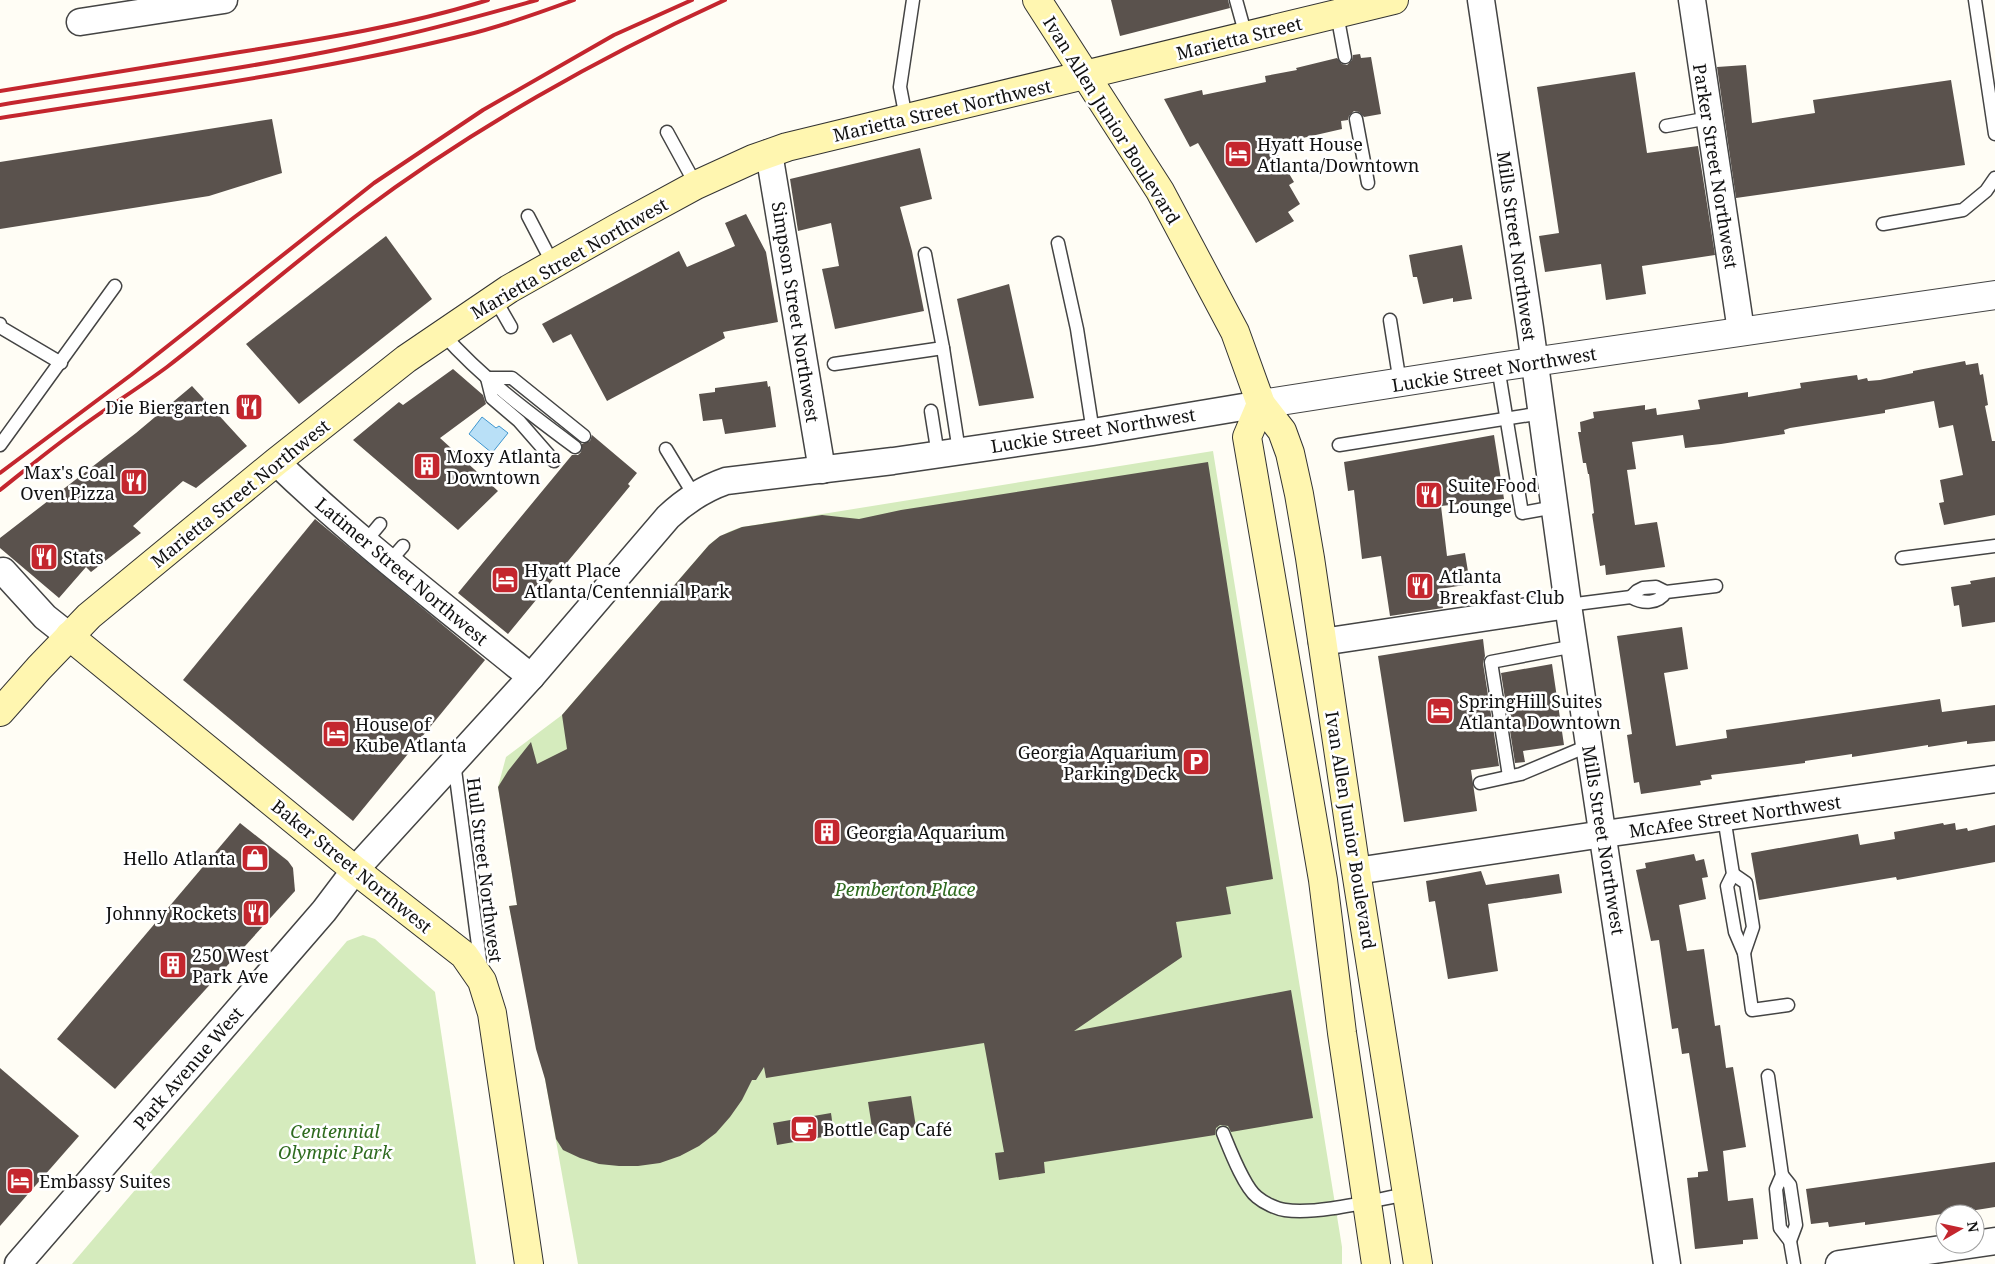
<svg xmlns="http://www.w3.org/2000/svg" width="1995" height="1264" viewBox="0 0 1995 1264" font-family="'Noto Serif',serif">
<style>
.green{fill:#d5ebbd}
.water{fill:#b9e0f7;stroke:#3f96cf}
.building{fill:#5a524d}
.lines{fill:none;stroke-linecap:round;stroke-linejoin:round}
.service-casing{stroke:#444;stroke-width:15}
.minor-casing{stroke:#444;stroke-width:29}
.tertiary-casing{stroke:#444;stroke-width:30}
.secondary-casing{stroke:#333;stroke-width:30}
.service{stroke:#fff;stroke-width:12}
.minor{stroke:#fff;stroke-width:26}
.tertiary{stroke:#fff;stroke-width:28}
.secondary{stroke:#fff6b0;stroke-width:28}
.rail{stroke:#c4262e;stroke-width:4}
.labels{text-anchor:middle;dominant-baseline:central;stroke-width:5;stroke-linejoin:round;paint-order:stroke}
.street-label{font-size:18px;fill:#111;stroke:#fff}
.poi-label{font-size:18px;fill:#111;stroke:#fff;text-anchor:start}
.park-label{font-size:18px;font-style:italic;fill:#2f6b1f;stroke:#fff}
</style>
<rect width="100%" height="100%" fill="#fffdf5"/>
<g class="green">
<path d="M1213 451 1342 1247V1264H578L545 1079 509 906 517 905 498 787 506 757 562 715 709 545C719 536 729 531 742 527Z"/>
<path d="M363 935 375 939 435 992 476 1264H72L347 941Z"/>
</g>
<path class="water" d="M482 417 496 428 499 426 508 433 492 453 469 434Z"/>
<g class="building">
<path d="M1111 0H1228L1230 8 1120 36Z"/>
<path d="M1360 54 1361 58 1371 57 1381 114 1364 117 1359 112 1354 111 1349 116 1348 120 1341 121 1342 129 1272 145 1294 182 1289 185 1300 204 1288 212 1294 221 1256 243 1198 143 1190 147 1164 99 1202 90 1203 95 1266 82 1265 76 1297 70 1296 68 1337 58 1342 64 1347 65 1352 60 1353 55Z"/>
<path d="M1746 65 1752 123 1815 113 1813 100 1951 80 1965 165 1736 198 1717 67Z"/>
<path d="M1635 72 1647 153 1698 146 1715 255 1642 266 1646 294 1606 300 1601 264 1545 272 1539 236 1559 233 1537 87Z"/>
<path d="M272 119 282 173 209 196 0 229V162Z"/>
<path d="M920 148 932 199 900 207 912 251 924 311 835 329 822 269 839 266 831 223 798 231 790 179Z"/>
<path d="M746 214 766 252 778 322 723 332 725 338 607 401 571 334 553 343 542 324 679 251 687 267 735 246 725 223Z"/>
<path d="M386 236 432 299 299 404 246 344Z"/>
<path d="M1462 245 1472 299 1453 302V298L1423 304 1417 277H1413L1409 255Z"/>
<path d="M1009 284 1034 398 979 406 957 299Z"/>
<path d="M1965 361 1966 365 1978 363 1980 375 1983 374 1988 405 1985 406 1992 441H1995V515L1944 525 1939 503 1944 502 1940 480 1963 475 1953 425 1939 428 1934 401 1885 410V413L1790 428 1784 430 1785 434 1721 444 1685 448 1683 435 1632 442 1636 469 1627 470 1635 525 1657 522 1665 567 1606 575 1605 565 1600 566 1592 514 1594 513 1589 474H1588L1586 463H1583L1578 432H1581L1580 422 1594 418 1593 412 1645 405V410L1656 408 1657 415 1700 409 1698 400 1748 392V397L1801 388 1800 383 1857 375 1858 380 1867 378 1868 381 1880 380 1913 373V371Z"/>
<path d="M453 369 483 395 486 404 440 438 498 491 458 530 353 440 399 402 403 405Z"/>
<path d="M767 381 768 387 770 386 776 427 725 434 722 419 703 421 699 394 715 392V388Z"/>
<path d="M192 386 247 446 196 488 183 481 133 526 141 533 91 572 86 567 59 598 0 548V538L136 433Z"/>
<path d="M592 435 637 473 628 484 630 486 508 634 458 593 572 455H578L581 452 582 444 590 441Z"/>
<path d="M1494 435 1504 499 1441 506 1447 556 1465 553 1470 584 1440 589 1443 608 1390 616 1381 556 1362 559 1354 490 1348 491 1344 462Z"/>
<path d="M1208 462 1273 879 1226 887 1231 914 1176 922 1182 957 1074 1031 1291 990 1313 1118 1231 1132 1228 1126 1220 1125 1216 1128 1215 1135 1044 1162 1045 1173 999 1180 995 1153 1004 1152 984 1043 766 1078 764 1067 756 1080H752L742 1100 730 1117 716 1133 699 1146 680 1156 660 1163 638 1166H619L599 1164 580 1158 563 1150 556 1139 545 1079 536 1049 509 906 517 905 498 787 508 771 531 742 537 764 567 749 562 715 709 545 720 536 742 527 822 515 859 519 901 510Z"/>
<path d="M315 519 485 660 353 821 183 680Z"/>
<path d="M1995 577V622L1962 627 1959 605 1954 606 1951 587 1971 584 1970 581Z"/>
<path d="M1682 627 1688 669 1664 673 1676 746 1727 738 1726 730 1940 699 1942 712 1995 705V741L1967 744V741L1928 747V745L1852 757V754L1805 761V763L1711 775 1712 779 1700 781 1701 785 1641 794 1639 782 1634 783 1627 735 1632 734 1617 636Z"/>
<path d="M1483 639 1485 656 1483 663 1499 766 1471 770 1477 811 1404 822 1378 656Z"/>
<path d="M1552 664 1564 745 1523 751 1525 762 1515 763 1501 673Z"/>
<path d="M240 823 288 861 293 868 295 891 115 1089 57 1039Z"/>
<path d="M1943 823 1944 825 1955 823 1956 830 1967 828 1968 831 1995 825V862L1897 880 1896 877 1759 900 1751 853 1858 834 1860 845 1895 839 1894 832Z"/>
<path d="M1694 854 1696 861 1704 859 1708 877 1702 878 1706 899 1679 905 1687 951 1704 949 1715 1026 1720 1025 1726 1068 1733 1067 1746 1147 1723 1151 1728 1201 1753 1198 1758 1239 1743 1240V1244L1695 1249 1687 1178 1698 1177V1172L1708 1171 1689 1053 1682 1054 1678 1028 1672 1029 1659 940 1651 941 1636 870 1646 868 1645 863Z"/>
<path d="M1481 871 1486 885 1559 874 1562 893 1488 904 1498 971 1448 979 1435 901 1429 902 1426 881Z"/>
<path d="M0 1068 79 1136 0 1226Z"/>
<path d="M911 1096 916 1127 873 1134 868 1102Z"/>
<path d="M831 1113 834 1135 777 1145 773 1123Z"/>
<path d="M1995 1162V1207L1970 1211V1214H1942L1865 1225V1222L1829 1227 1828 1222 1811 1224 1806 1189Z"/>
</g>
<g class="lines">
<defs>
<g id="service">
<path d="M1236 0 1246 36"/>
<path d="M1975 0 1995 134"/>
<path d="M1337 14 1345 57"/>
<path d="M906 118 900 87 913 0"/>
<path d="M1356 119 1368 183"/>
<path d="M1666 126 1709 118"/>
<path d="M667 132 696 185"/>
<path d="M528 216 553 264"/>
<path d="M1883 224 1963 210 1986 191 1995 178"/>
<path d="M1058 243 1077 329 1093 432"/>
<path d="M925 254 943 348 959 451"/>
<path d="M495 299 511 327"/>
<path d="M1390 320 1400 383"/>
<path d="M0 324V327L61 363"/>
<path d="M443 334C482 378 528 412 575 447"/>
<path d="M834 364 943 348"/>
<path d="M1498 367 1522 513 1555 507"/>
<path d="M487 378H512L584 436"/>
<path d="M487 378 492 398 519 421 554 461"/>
<path d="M931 411 938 455"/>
<path d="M0 445 115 286"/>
<path d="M1339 445 1542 413"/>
<path d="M666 449 694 495"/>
<path d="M365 542 380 524"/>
<path d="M1902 558 1995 546"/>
<path d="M389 562 403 546"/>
<path d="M1666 592C1658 604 1643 604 1631 597L1637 591 1643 588 1656 587 1666 592 1716 586"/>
<path d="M1568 605 1631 597"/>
<path d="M454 762 481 968"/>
<path d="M1509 776 1491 662 1575 646"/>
<path d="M1480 783 1521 774 1590 745"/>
<path d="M1724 817 1733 874 1727 886 1735 932 1744 953 1752 1010 1788 1005"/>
<path d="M1733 874 1746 883 1753 927 1744 953"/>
<path d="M1768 1076 1782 1175 1776 1189 1780 1228 1790 1241 1794 1264"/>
<path d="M1223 1133C1230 1150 1244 1187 1257 1197 1264 1203 1277 1209 1285 1210 1318 1215 1374 1200 1407 1194"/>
<path d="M1782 1175 1790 1185 1796 1225 1790 1241"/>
</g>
<g id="minor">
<path d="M1481 0 1530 328 1568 605 1667 1264"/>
<path d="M1692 0 1741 331"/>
<path d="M80 22 224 0"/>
<path d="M769 153 822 470"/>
<path d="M276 462C356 539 445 607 531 677"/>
<path d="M3 571 45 617 69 636"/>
<path d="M1322 642 1568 605"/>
<path d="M1356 871 1590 836 1995 779"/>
<path d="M18 1264 324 911 355 870 531 677 668 517C686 500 703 489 726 481L893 461 1093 432 1261 404"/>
<path d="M1839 1264 1995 1241"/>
</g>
<path id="tertiary" d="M1261 404 1498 367 1995 295"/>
<g id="secondary">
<path d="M1037 0 1160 191 1235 332 1261 404 1282 431 1290 453 1299 494 1310 558 1356 871 1418 1264"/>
<path d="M1261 404 1247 437 1323 880 1342 1033 1376 1264"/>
<path d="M69 636 355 870 464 955 482 981 492 1013 529 1264"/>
<path d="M0 712 39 668 89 616 276 462 406 359 509 289 617 228 696 185 753 159 787 147 1394 0"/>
</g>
</defs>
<use href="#service" class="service-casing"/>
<use href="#minor" class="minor-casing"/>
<use href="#tertiary" class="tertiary-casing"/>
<use href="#secondary" class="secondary-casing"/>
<use href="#service" class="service"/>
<use href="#minor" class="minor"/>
<use href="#tertiary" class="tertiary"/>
<use href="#secondary" class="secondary"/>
<g class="rail">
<path d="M0 91C80 78 160 65 240 52 323 39 408 25 488 0"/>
<path d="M0 105C128 84 260 68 387 39 438 28 487 14 537 0"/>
<path d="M0 118C156 93 313 73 466 35 503 26 539 13 574 0"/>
<path d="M0 473 131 375 374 183 483 110 614 35 692 0"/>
<path d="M0 490C24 471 48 451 73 433 103 410 136 390 167 367 232 317 294 262 360 213 470 130 600 57 725 0"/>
</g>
</g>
<defs>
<symbol id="hotel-square" viewBox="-11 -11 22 22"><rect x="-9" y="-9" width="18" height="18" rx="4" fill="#c4262e" stroke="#fff"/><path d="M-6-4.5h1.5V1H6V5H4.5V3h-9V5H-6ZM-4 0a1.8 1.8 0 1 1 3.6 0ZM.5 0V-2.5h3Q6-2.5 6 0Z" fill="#fff"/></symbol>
<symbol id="restaurant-square" viewBox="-11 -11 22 22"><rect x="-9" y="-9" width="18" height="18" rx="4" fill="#c4262e" stroke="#fff"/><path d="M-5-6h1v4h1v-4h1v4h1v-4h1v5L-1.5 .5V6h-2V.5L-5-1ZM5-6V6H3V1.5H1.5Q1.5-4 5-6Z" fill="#fff"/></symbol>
<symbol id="building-square" viewBox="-11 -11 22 22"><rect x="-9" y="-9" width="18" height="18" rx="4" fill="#c4262e" stroke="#fff"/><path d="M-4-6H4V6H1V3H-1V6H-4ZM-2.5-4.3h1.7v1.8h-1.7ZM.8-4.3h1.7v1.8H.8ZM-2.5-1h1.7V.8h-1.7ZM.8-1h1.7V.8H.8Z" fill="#fff"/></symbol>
<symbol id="parking-square" viewBox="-11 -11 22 22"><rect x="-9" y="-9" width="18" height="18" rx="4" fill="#c4262e" stroke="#fff"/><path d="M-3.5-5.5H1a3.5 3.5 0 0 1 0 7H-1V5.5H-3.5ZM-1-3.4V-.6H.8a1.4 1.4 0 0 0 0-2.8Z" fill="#fff"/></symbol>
<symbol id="shop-square" viewBox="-11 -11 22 22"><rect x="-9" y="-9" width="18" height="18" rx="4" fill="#c4262e" stroke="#fff"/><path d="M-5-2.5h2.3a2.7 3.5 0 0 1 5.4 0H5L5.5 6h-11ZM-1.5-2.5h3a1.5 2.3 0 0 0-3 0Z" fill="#fff"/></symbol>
<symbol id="cafe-square" viewBox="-11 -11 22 22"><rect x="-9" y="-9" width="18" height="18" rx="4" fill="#c4262e" stroke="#fff"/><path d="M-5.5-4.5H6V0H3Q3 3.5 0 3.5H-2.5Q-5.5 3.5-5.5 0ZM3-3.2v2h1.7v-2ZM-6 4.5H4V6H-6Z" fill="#fff"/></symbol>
</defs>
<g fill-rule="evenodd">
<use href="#hotel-square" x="1222" y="138" width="32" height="32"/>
<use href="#restaurant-square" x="233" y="391" width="32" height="32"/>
<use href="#building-square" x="411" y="450" width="32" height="32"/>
<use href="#restaurant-square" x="118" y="466" width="32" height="32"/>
<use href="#restaurant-square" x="1413" y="479" width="32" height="32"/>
<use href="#restaurant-square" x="28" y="541" width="32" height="32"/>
<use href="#hotel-square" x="489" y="564" width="32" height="32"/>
<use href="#restaurant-square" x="1404" y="570" width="32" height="32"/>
<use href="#hotel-square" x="1424" y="695" width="32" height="32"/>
<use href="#hotel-square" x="320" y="718" width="32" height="32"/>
<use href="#parking-square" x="1180" y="746" width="32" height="32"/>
<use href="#building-square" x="811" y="816" width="32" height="32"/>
<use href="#shop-square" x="239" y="842" width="32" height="32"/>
<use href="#restaurant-square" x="240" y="897" width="32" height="32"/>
<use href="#building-square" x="157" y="949" width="32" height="32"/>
<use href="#cafe-square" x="788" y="1113" width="32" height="32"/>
<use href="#hotel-square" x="4" y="1165" width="32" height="32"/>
</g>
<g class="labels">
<g class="street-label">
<text transform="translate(1239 38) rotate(-14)">Marietta Street</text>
<text transform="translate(942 110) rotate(-13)">Marietta Street Northwest</text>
<text transform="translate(1112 120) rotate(58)">Ivan Allen Junior Boulevard</text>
<text transform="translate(1716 166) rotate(81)">Parker Street Northwest</text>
<text transform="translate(1517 246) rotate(82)">Mills Street Northwest</text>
<text transform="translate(569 258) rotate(-30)">Marietta Street Northwest</text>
<text transform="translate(796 312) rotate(81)">Simpson Street Northwest</text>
<text transform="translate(1494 369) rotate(-9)">Luckie Street Northwest</text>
<text transform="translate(1093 430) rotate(-9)">Luckie Street Northwest</text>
<text transform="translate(240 493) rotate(-39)">Marietta Street Northwest</text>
<text transform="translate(402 571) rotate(40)">Latimer Street Northwest</text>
<text transform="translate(1735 816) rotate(-8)">McAfee Street Northwest</text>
<text transform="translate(1351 830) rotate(81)">Ivan Allen Junior Boulevard</text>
<text transform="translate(1604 840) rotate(81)">Mills Street Northwest</text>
<text transform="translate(352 866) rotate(39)">Baker Street Northwest</text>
<text transform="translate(485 870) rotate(83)">Hull Street Northwest</text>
<text transform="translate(188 1068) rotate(-49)">Park Avenue West</text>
</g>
<g class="poi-label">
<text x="1257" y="144">Hyatt House<tspan x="1257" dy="21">Atlanta/Downtown</tspan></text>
<text x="230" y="407" text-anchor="end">Die Biergarten</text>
<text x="446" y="456">Moxy Atlanta<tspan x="446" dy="21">Downtown</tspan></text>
<text x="115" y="472" text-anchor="end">Max's Coal<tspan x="115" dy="21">Oven Pizza</tspan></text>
<text x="1448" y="485">Suite Food<tspan x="1448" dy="21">Lounge</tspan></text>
<text x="63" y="557">Stats</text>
<text x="524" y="570">Hyatt Place<tspan x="524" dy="21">Atlanta/Centennial Park</tspan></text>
<text x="1439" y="576">Atlanta<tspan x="1439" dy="21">Breakfast Club</tspan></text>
<text x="1459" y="701">SpringHill Suites<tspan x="1459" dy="21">Atlanta Downtown</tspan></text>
<text x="355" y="724">House of<tspan x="355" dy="21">Kube Atlanta</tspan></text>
<text x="1177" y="752" text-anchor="end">Georgia Aquarium<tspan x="1177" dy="21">Parking Deck</tspan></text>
<text x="846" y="832">Georgia Aquarium</text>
<text x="236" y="858" text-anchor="end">Hello Atlanta</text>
<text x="237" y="913" text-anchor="end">Johnny Rockets</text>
<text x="192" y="955">250 West<tspan x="192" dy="21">Park Ave</tspan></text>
<text x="823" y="1129">Bottle Cap Café</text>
<text x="39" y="1181">Embassy Suites</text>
</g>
<g class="park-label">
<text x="905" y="889">Pemberton Place</text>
<text x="335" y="1131">Centennial<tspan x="335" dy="21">Olympic Park</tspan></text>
</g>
</g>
<g transform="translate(1960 1229) rotate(81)"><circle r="24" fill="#ffffff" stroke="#a0a0a0"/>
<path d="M0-4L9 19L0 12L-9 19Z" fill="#c4262e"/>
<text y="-8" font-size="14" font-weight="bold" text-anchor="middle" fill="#111111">N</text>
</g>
</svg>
